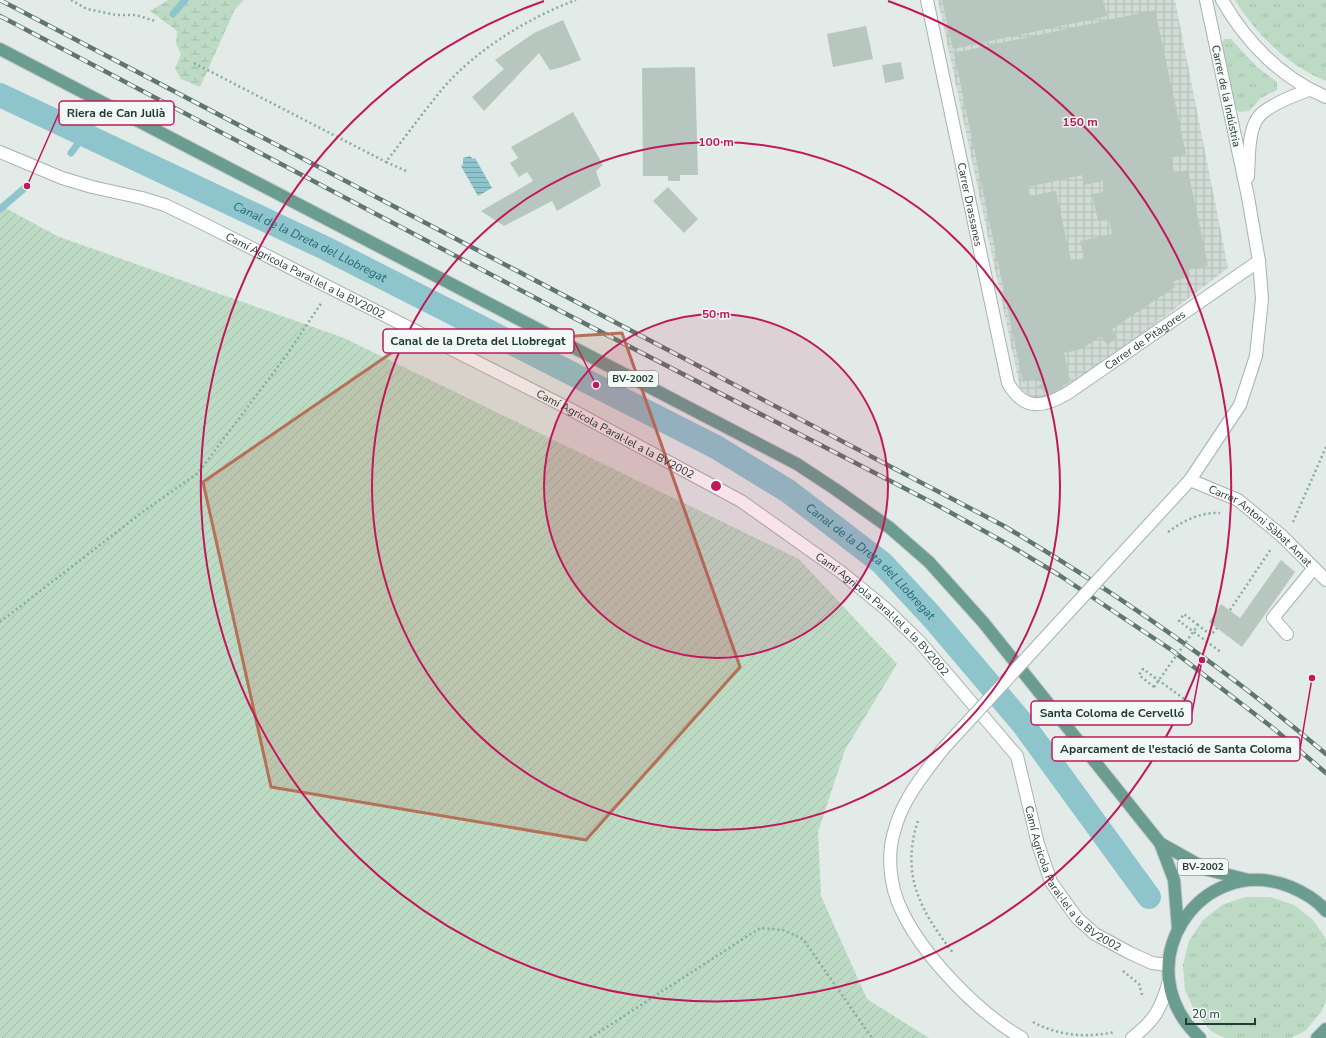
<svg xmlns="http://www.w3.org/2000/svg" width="1326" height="1038" viewBox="0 0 1326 1038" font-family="'Nunito Sans',sans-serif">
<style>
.industrial{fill:url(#industrial-grid)}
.grass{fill:url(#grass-tufts)}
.wetland{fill:url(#wetland-marsh)}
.garden{fill:url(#garden-furrows)}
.water{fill:url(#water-rules)}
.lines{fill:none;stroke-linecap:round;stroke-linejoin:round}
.stream{stroke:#8ec4cc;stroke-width:7}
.canal{stroke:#8ec4cc;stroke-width:24}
.building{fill:#b8c6c0;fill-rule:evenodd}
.minor-casing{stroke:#a5b3ae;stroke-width:14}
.major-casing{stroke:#c1c8c6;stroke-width:14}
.path{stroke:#85ac9f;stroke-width:2.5;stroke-dasharray:2 3;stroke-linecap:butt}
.minor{stroke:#fff;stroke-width:12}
.major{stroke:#6a9d8f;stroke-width:12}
.rail-casing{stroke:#5e766f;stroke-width:4.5}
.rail{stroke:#f2f8f5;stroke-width:3;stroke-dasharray:9;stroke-linecap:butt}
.minor-bridge-casing{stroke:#a5b3ae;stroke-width:14;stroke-linecap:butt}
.path-bridge{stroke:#85ac9f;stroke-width:2.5;stroke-dasharray:2 3;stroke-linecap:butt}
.minor-bridge{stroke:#fff;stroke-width:12}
.marked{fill:#b67058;fill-opacity:0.2;stroke:#b67058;stroke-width:3;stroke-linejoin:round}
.ring{fill:none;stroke:#c2185b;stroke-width:2}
.labels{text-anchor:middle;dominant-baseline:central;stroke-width:3;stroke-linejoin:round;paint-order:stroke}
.shield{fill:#f2f8f5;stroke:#61746e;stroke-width:1}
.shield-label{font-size:10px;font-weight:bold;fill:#233b34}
.street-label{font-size:11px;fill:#233b34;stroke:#f2f8f5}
.water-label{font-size:12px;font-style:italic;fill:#226772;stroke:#f2f8f5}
.centre{fill:#c2185b;stroke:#f2f8f5;stroke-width:2}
.ring-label{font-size:12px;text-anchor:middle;font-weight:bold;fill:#c2185b;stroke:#f2f8f5;stroke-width:3;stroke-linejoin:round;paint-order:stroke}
.leader{fill:none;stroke:#c2185b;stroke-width:1.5}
.callout-dot{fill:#c2185b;stroke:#f2f8f5;stroke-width:1.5}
.callout{fill:#f2f8f5;stroke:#c2185b;stroke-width:1.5}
.callout-label{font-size:12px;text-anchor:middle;font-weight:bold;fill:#233b34}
</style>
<defs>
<pattern id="industrial-grid" width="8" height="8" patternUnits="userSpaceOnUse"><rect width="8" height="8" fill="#d0dbd6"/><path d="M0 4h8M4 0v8" fill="none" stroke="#b2bdb8"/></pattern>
<pattern id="grass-tufts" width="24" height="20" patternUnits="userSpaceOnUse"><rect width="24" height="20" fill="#bddbc4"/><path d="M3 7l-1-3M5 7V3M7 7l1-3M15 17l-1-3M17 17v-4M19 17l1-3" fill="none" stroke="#a2bda9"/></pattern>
<pattern id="wetland-marsh" width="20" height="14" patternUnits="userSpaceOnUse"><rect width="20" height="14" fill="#bddbc4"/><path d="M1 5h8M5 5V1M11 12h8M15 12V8" fill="none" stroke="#a2bda9"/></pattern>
<pattern id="garden-furrows" width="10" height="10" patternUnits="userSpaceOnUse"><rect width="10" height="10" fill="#bddbc4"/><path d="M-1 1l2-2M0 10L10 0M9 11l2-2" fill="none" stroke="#a2bda9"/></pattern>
<pattern id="water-rules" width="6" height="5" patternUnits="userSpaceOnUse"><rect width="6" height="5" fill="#8ec4cc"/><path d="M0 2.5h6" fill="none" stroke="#74a0a6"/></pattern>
</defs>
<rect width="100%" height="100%" fill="#e2ebe7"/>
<path class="industrial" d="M938 0H1175L1228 268 1044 409 1020 388Z"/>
<g class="grass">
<path d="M1235 0H1326V81C1288 66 1257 35 1235 0Z"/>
<path d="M1224 39H1231L1257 67 1277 82V90L1261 98 1249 111 1239 112 1236 109 1222 44Z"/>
<path d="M1245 897H1270L1294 905 1313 920 1326 939V1001L1321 1012 1305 1031 1291 1038H1225L1211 1031 1195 1012 1185 990 1183 965 1189 941 1203 920 1222 905Z"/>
</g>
<path class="wetland" d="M168 0H244L235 9 200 87 181 79 175 69 181 54 176 44 177 31 150 11Z"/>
<path class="garden" d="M0 205 57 236 344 338 799 559 897 664 845 750 818 832 821 896 867 999 929 1038H0Z"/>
<path class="water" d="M470 156 473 159 475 158 492 188 478 196 461 166 463 165V158Z"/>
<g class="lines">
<g class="stream">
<path d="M173 14 185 0"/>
<path d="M71 153 94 122"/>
<path d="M0 209 27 186"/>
</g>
<path class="canal" id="s1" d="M0 95 325 248 716 447 788 491 882 563 933 618 1023 724 1149 897"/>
</g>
<g class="building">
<path d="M942 0H1103L1107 16 953 49Z"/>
<path d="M1155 10 1186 154 1171 157 1173 166 1174 173 1188 170 1208 266 1189 270 1190 277 1174 281 1175 287 1112 329 1117 338 1107 345 1101 336 1082 349 1064 353 1070 381 1051 395 1037 387 1042 383 1035 379 1023 382 954 53ZM1082 175 1084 185 1103 181V192L1092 194 1098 221 1109 219 1112 234 1080 241 1084 258 1071 261 1056 191 1030 196 1028 187Z"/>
<path d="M563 20 581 60 562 67 550 70 539 53 484 111 472 97 504 69 495 60 534 33Z"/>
<path d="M866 26 873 59 833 67 827 34Z"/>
<path d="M901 62 904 79 885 83 882 65Z"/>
<path d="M695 67 698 175H680V181H668V176H643L642 68Z"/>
<path d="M573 112 603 165 596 171 601 186 557 211 552 201 504 226 481 211 533 181 527 172 519 177 510 163 518 158 511 147Z"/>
<path d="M668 187 698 219 684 233 653 201Z"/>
<path d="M1281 560 1295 572 1242 647 1209 622 1221 604 1240 618Z"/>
</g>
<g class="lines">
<defs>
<g id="minor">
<path id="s2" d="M927 0 1008 383C1024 411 1043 408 1068 393L1259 261"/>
<path d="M1222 0C1246 42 1281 78 1326 97"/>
<path id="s3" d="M0 152 62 178 92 187 142 198 165 205 202 223 566 407 741 501 841 572 886 609 919 641 1017 756 1038 844 1051 882 1077 918 1095 934 1130 953 1152 963 1168 965"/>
<path d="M1248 177C1249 160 1248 133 1257 119 1265 106 1295 95 1309 90"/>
<path id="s4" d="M1190 480 1238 500 1282 536 1326 580"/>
<path d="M1110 567 1190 480 1240 405 1256 356 1262 299 1259 261 1248 197 1206 0"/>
<path d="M1287 634 1273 618 1314 568"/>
<path d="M943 749C923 775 902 800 894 832 887 855 890 885 900 907 921 954 977 1012 1022 1038"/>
<path d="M1132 1038C1155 1020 1161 1009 1169 981"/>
</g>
<g id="major">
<path d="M0 49 797 464 835 489 890 528 929 562 983 622 1160 843 1174 880 1178 929"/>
<path d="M1160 843 1208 870 1249 880"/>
<path d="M1200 1038C1123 967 1200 850 1291 887 1305 893 1317 900 1326 911"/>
<path d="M1317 1038 1326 1029"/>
</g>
</defs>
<use href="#minor" class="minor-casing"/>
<use href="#major" class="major-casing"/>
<g class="path">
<path d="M71 0 87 9 116 15H136L155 21"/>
<path d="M194 63 386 162"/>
<path d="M406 171 386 162C405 137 424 111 444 87 477 49 530 17 576 0"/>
<path d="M1293 522 1326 447"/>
<path d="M1168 532C1183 521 1200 512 1220 513"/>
<path d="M1230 610 1271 549"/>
<path d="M0 622 144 511 198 473 286 356 322 302"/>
<path d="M1198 625 1184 614 1179 621 1222 653"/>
<path d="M1154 687 1139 675 1143 669 1194 706"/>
<path d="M918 821C900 875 921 912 954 954"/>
<path d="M1123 971 1139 984 1143 998"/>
<path d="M1033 1022C1059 1036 1086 1038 1115 1032"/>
<path d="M590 1038 760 928 783 930 803 939 872 1038"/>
</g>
<use href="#minor" class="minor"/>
<use href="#major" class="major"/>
<defs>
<g id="rail">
<path d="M0 0 1004 526C1118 594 1225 668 1326 754"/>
<path d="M0 16 545 303 935 504 1004 542 1059 575 1173 651 1273 728 1326 773"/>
</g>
</defs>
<use href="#rail" class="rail-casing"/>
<use href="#rail" class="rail"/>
<defs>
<path id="minor-bridge" d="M943 749 1110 567"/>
</defs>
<use href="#minor-bridge" class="minor-bridge-casing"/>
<path class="path-bridge" d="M1154 687 1198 625 1211 635 1217 628"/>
<use href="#minor-bridge" class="minor-bridge"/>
</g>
<path class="marked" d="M622 333 740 667 586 840 271 787 203 482 400 347Z"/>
<circle cx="716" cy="486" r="172" fill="#c2185b" fill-opacity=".12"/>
<g class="ring">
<circle cx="716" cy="486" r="172"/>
<circle cx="716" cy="486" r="344"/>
<path d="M888 1A515 515 0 1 1 544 1"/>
</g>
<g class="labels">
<g class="shield">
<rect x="608" y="371" width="50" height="16" rx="3"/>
<rect x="1178" y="859" width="50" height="16" rx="3"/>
</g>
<g class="shield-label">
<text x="633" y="379">BV-2002</text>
<text x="1203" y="867">BV-2002</text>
</g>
<g class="street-label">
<text transform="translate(1226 96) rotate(78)">Carrer de la Indústria</text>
<text stroke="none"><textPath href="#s2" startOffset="209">Carrer Drassanes</textPath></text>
<text stroke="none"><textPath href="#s3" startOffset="331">Camí Agricola Paral·lel a la BV2002</textPath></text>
<text stroke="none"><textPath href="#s2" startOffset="556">Carrer de Pitàgores</textPath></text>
<text stroke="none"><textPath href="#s3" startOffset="679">Camí Agricola Paral·lel a la BV2002</textPath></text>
<text stroke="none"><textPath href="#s4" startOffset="85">Carrer Antoni Sàbat Amat</textPath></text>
<text stroke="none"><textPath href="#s3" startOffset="1003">Camí Agricola Paral·lel a la BV2002</textPath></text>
<text stroke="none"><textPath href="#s3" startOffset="1339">Camí Agricola Paral·lel a la BV2002</textPath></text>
</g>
<g class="water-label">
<text stroke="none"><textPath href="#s1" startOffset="343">Canal de la Dreta del Llobregat</textPath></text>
<text stroke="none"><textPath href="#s1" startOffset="991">Canal de la Dreta del Llobregat</textPath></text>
</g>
</g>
<circle cx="716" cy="486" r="6" class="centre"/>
<g class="ring-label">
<text x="1080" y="126">150 m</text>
<text x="716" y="146">100 m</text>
<text x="716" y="318">50 m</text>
</g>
<path class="leader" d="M27 186L59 113M596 385L574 341M1202 660L1192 713M1312 678L1300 749"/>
<g class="callout-dot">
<circle cx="27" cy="186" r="4"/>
<circle cx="596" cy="385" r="4"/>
<circle cx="1202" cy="660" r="4"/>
<circle cx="1312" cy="678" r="4"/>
</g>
<g class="callout">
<rect x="59" y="101" width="115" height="24" rx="4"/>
<rect x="383" y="329" width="191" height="24" rx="4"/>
<rect x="1031" y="701" width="161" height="24" rx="4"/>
<rect x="1052" y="737" width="248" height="24" rx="4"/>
</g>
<g class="callout-label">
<text x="116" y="117">Riera de Can Julià</text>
<text x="478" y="345">Canal de la Dreta del Llobregat</text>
<text x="1112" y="717">Santa Coloma de Cervelló</text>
<text x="1176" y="753">Aparcament de l'estació de Santa Coloma</text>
</g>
<path d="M1186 1018v6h69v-6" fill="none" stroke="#233b34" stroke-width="2"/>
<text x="1192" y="1018" font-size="12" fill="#233b34" stroke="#f2f8f5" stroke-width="3" paint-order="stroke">20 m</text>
</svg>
